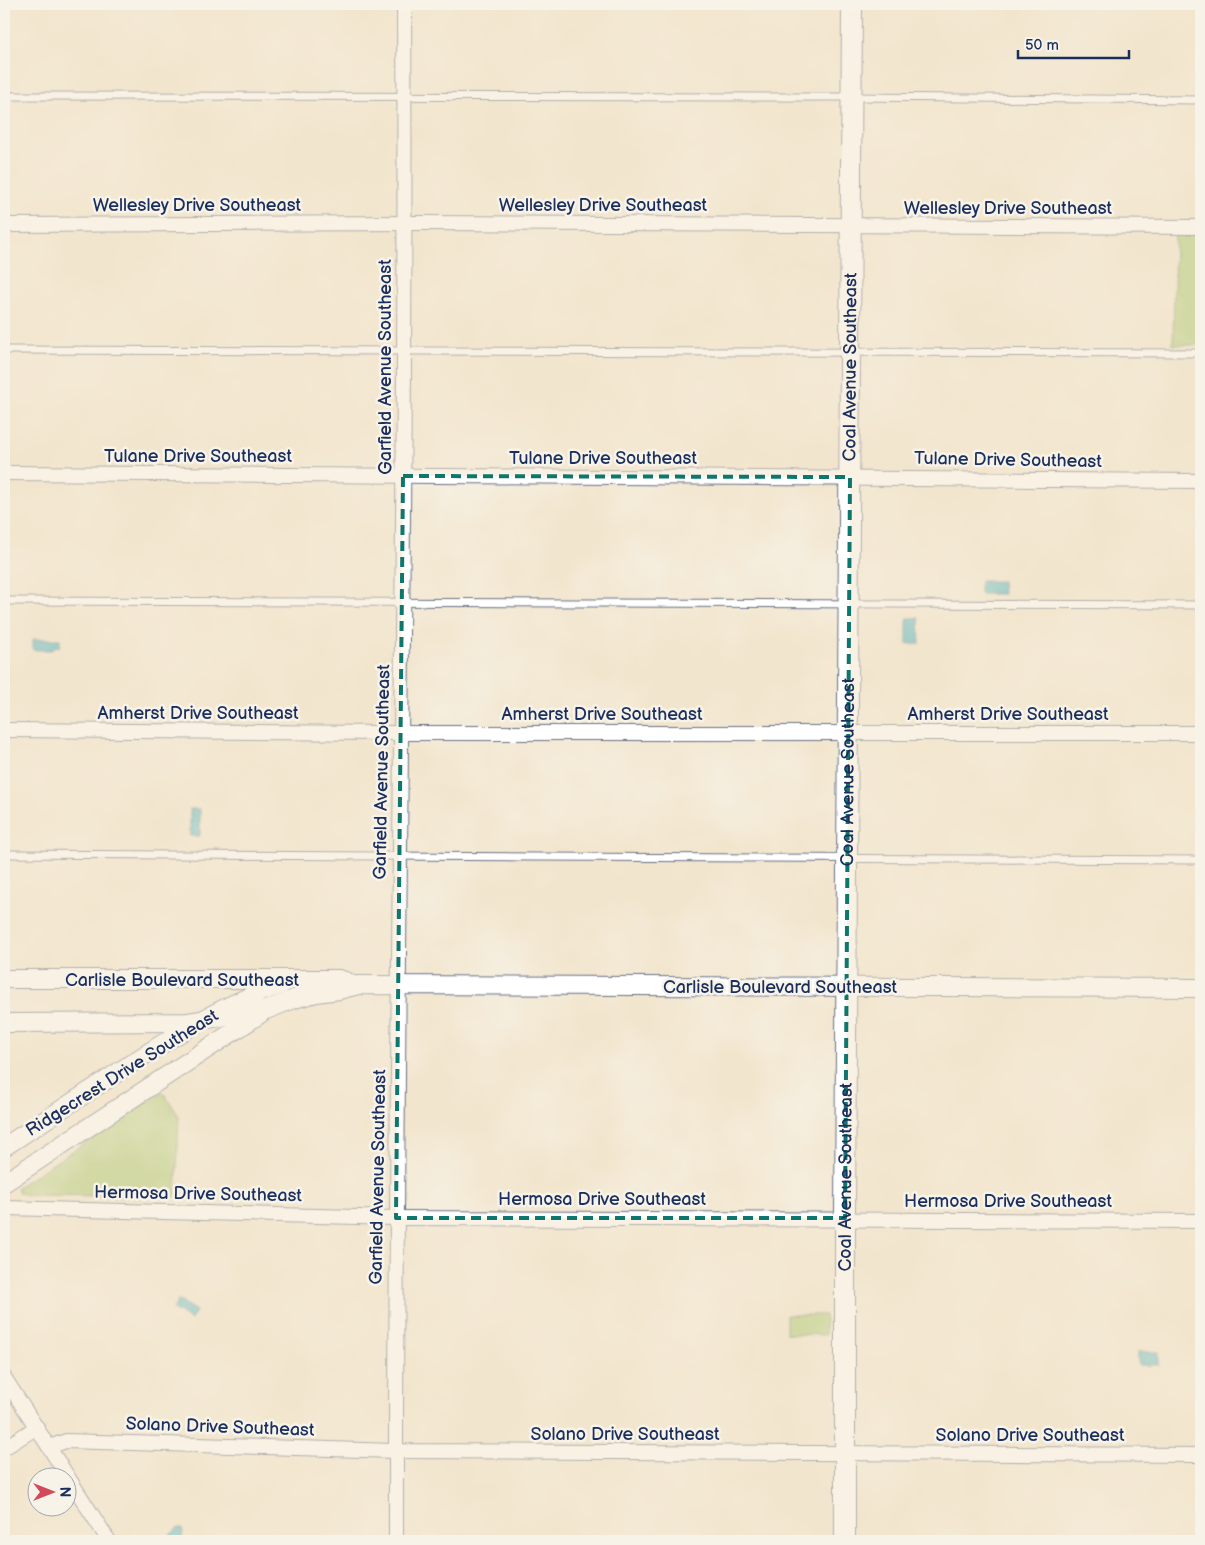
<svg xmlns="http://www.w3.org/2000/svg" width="1205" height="1545" viewBox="0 0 1205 1545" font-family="'Balsamiq Sans',sans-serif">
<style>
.park{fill:#aac971;stroke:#627c68}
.water{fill:#45b2c1;stroke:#307090}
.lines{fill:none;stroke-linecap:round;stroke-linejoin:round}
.service-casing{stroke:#666f85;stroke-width:9}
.minor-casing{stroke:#666f85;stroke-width:16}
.tertiary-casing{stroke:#666f85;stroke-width:20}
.secondary-casing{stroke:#666f85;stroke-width:22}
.service{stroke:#fff;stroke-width:7}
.minor{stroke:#fff;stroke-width:14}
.tertiary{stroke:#fff;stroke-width:18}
.secondary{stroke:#fff;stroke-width:20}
.marked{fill:none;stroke:#0f766e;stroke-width:4;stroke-dasharray:10 6;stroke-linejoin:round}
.labels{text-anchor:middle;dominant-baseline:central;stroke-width:5;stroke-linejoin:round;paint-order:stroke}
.street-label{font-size:18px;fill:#1b2f5e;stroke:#f7f3e8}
</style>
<rect width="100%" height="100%" fill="#f7f3e8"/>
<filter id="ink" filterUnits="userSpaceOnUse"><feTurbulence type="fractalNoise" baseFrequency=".02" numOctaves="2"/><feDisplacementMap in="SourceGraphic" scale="10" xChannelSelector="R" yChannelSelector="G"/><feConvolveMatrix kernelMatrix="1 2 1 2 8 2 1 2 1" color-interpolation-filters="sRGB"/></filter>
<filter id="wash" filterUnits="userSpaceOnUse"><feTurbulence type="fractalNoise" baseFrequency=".0096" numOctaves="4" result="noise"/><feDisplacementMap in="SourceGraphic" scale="20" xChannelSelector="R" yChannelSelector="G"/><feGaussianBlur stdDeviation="1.12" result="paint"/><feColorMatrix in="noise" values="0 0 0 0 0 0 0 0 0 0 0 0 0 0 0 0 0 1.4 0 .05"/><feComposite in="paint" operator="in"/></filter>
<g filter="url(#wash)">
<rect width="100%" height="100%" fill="#f2e5cd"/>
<g class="park">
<path d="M1175 234H1201V345H1173Z"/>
<path d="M163 1092 179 1116 176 1197 27 1195 19 1193 17 1187Z"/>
<path d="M786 1315H825V1335L786 1334Z"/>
</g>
<g class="water">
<path d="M980 581H1002L1003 594H980Z"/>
<path d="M907 618H919L920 644H907Z"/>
<path d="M33 639H60V646L54 647 52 650H33Z"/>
<rect x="190" y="809" width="10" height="27"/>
<path d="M179 1300 196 1311 191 1320 173 1309Z"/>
<rect x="1138" y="1352" width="21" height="13"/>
<path d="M178 1528 182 1529 183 1532 181 1541H163Z"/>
<rect x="502" y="1536" width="21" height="5"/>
</g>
</g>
<g filter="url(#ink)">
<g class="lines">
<defs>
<g id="service">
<path d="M4 96 851 97 1201 100"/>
<path d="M4 350 1201 353"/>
<path d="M4 601 1201 605"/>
<path d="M4 854C403 855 802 860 1201 860"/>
</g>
<g id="minor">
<path d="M4 225 420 223 1201 227"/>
<path d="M4 473 1201 481"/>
<path d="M4 730 389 733H1201"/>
<path d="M4 1208 396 1218 1201 1221"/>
<path d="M4 1377 109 1541"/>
<path d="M49 1447 66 1441 395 1451 1201 1455"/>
<path d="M4 1448 37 1427"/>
<path d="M396 1541C395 1029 407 516 404 4"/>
</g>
<g id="tertiary">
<path d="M4 979H339L348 982"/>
<path d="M4 1023 188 1022 266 1010 294 999 316 993 339 990 358 985 1201 988"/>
<path d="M4 1147C43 1121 83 1095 123 1069 172 1037 224 1003 281 985"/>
<path d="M4 1183 260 1014"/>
</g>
<g id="secondary">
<path id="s1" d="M845 1541V1218L852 4"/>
</g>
</defs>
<use href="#service" class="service-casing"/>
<use href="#minor" class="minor-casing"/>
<use href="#tertiary" class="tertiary-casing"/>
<use href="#secondary" class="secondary-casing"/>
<use href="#service" class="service"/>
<use href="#minor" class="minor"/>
<use href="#tertiary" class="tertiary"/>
<use href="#secondary" class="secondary"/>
</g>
</g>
<path d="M0 0H1205V1545H0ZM403 476 850 477 845 1218H396Z" fill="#f2e5cd" fill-opacity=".55" fill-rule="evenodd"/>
<path class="marked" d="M403 476 850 477 845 1218H396Z"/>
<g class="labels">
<g class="street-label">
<text x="197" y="205">Wellesley Drive Southeast</text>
<text x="603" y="205">Wellesley Drive Southeast</text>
<text x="1008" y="208">Wellesley Drive Southeast</text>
<text transform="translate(385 367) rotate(-90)">Garfield Avenue Southeast</text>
<text stroke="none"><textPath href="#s1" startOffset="1174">Coal Avenue Southeast</textPath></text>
<text x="198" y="456">Tulane Drive Southeast</text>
<text x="603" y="458">Tulane Drive Southeast</text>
<text transform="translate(1008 460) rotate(1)">Tulane Drive Southeast</text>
<text x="198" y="713">Amherst Drive Southeast</text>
<text x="602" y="714">Amherst Drive Southeast</text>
<text x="1008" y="714">Amherst Drive Southeast</text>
<text transform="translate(382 772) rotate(-89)">Garfield Avenue Southeast</text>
<text stroke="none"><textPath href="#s1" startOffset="769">Coal Avenue Southeast</textPath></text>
<text x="182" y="980">Carlisle Boulevard Southeast</text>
<text x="780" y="987">Carlisle Boulevard Southeast</text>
<text transform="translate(122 1073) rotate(-32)">Ridgecrest Drive Southeast</text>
<text transform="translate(378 1177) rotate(-89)">Garfield Avenue Southeast</text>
<text stroke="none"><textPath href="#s1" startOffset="364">Coal Avenue Southeast</textPath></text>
<text transform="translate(198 1194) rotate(1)">Hermosa Drive Southeast</text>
<text x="602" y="1199">Hermosa Drive Southeast</text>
<text x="1008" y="1201">Hermosa Drive Southeast</text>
<text transform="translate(220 1427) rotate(2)">Solano Drive Southeast</text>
<text x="625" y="1434">Solano Drive Southeast</text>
<text x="1030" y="1435">Solano Drive Southeast</text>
</g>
</g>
<rect width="1205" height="1545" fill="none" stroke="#f7f3e8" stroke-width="20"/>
<g transform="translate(52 1492) rotate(90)"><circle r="24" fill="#f7f3e8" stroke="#9fa5b1"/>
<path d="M0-4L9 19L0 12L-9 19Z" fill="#d1495b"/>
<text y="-8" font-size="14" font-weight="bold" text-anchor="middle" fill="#1b2f5e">N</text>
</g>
<path d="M1018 50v8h111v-8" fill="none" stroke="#1b2f5e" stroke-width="2.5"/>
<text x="1025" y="50" font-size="15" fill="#1b2f5e" stroke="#f7f3e8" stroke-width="4" paint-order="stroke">50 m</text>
</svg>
